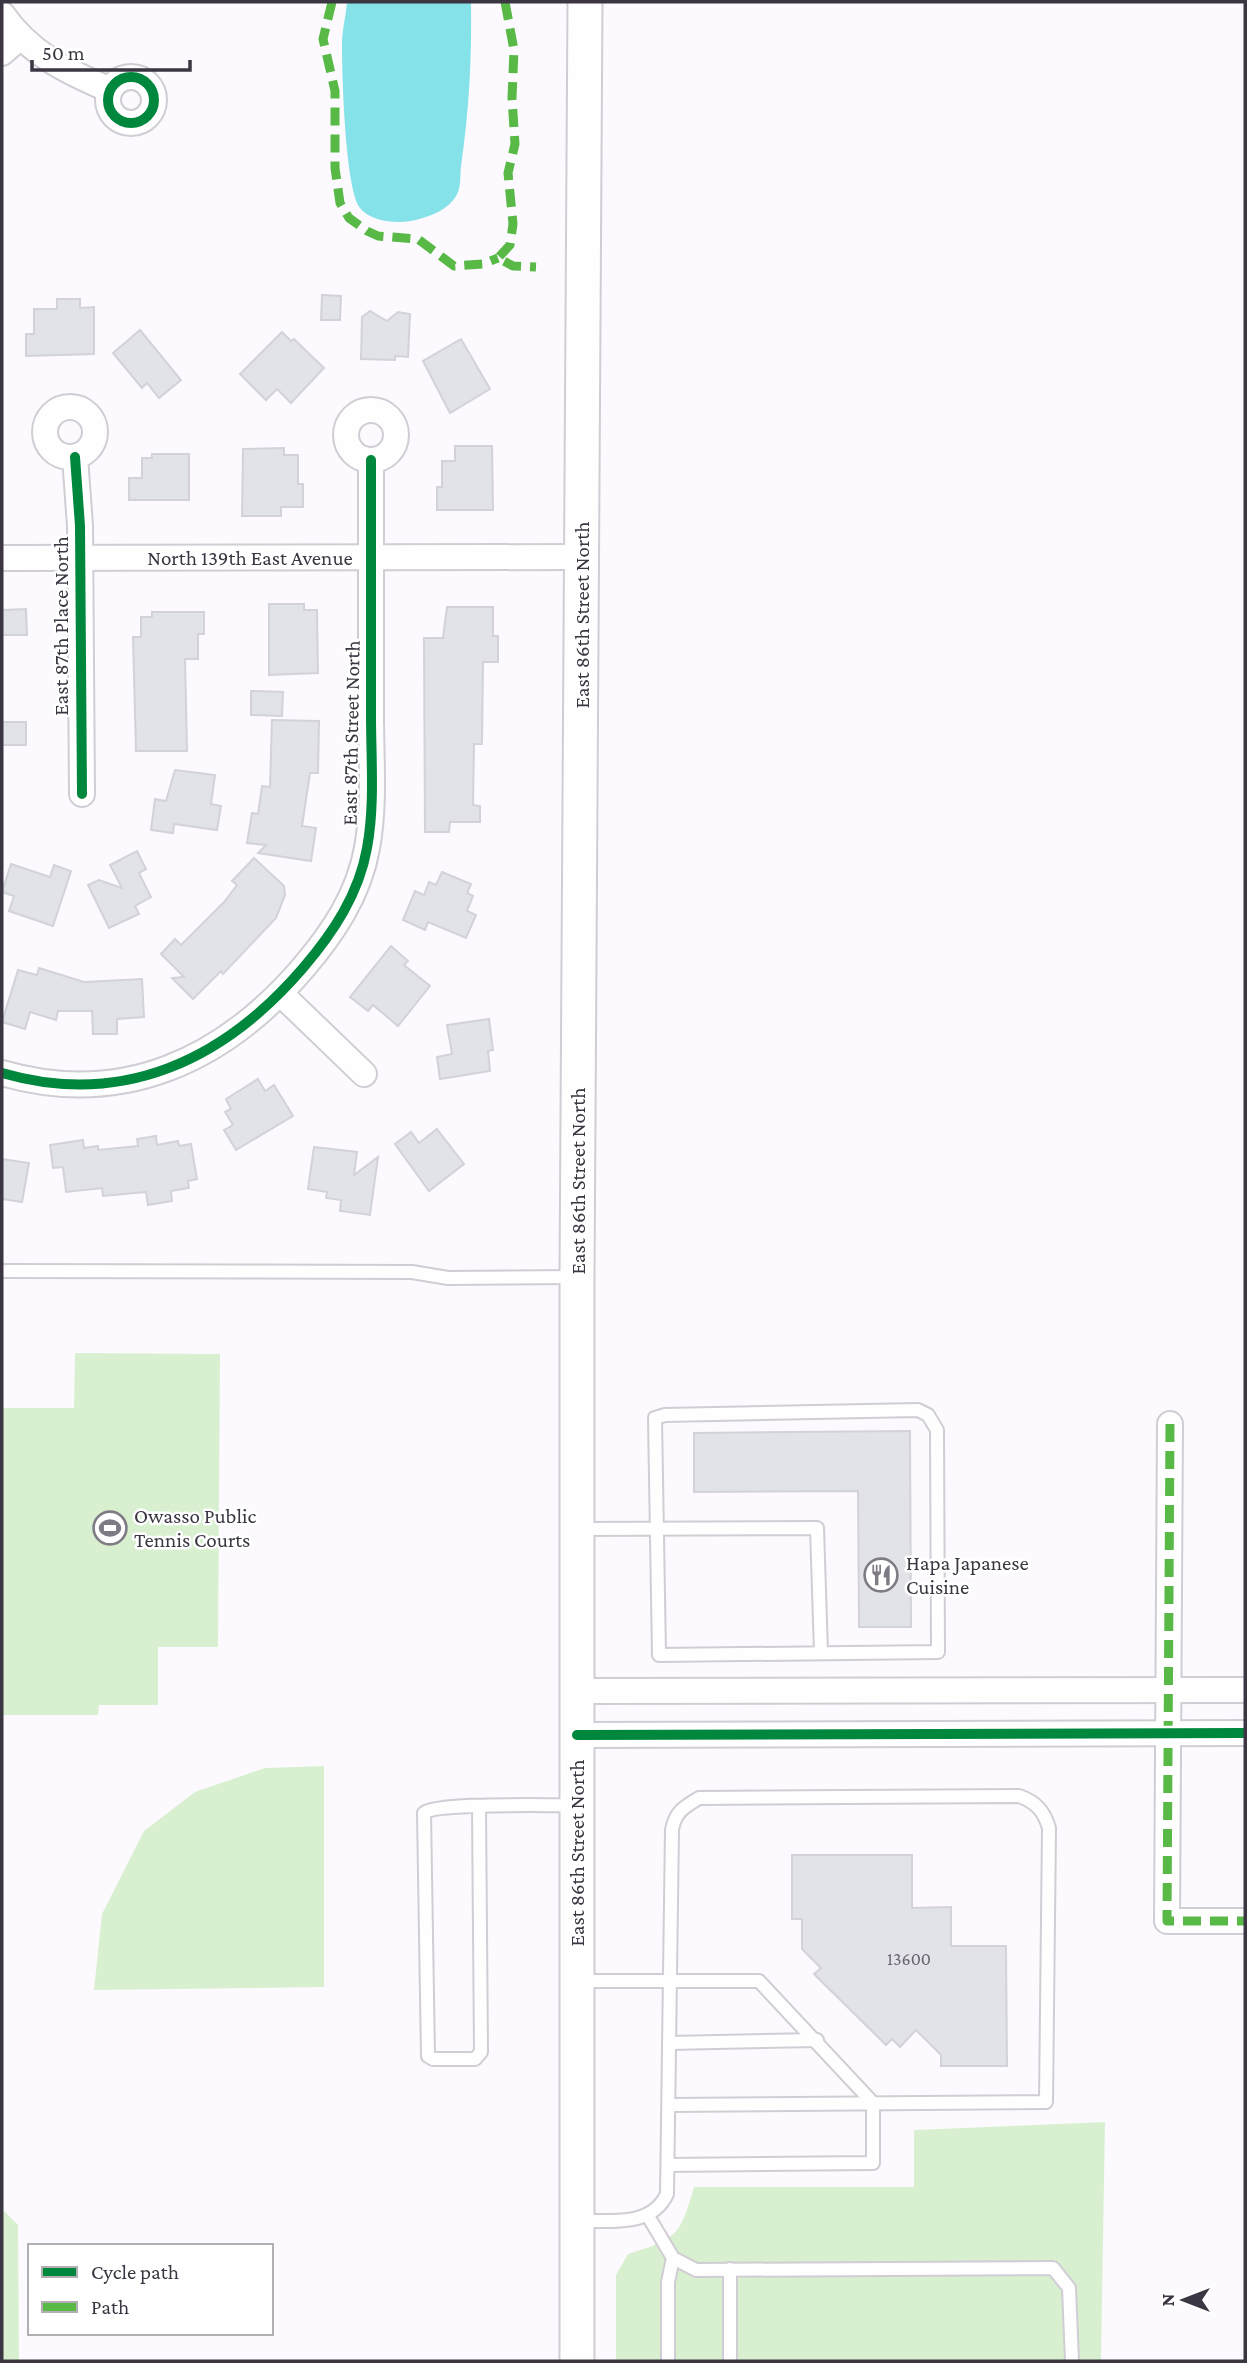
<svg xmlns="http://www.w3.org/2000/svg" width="1247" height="2363" viewBox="0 0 1247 2363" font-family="'Crimson Pro',serif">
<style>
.green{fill:#d8f0d0}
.water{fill:#84e2e8}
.building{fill:#e2e2e9;stroke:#d3d2da;stroke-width:2}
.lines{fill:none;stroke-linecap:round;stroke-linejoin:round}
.lane-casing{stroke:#d1cdd4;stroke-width:16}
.street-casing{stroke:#d1cdd4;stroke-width:28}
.secondary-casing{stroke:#d1cdd4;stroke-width:37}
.lane{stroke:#fffeff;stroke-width:12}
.street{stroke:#fffeff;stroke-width:24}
.secondary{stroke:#fffeff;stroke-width:33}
.quiet{stroke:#58b947;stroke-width:9;stroke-dasharray:18 9;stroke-linecap:butt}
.cycleway-casing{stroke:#fff;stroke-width:15}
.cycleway{stroke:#00873e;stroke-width:10}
.labels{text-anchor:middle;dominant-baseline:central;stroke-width:5;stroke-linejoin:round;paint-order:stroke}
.number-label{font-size:18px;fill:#686570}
.street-label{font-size:21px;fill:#3b3642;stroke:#fff}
.poi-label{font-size:21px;fill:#3b3642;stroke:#fff;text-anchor:start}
</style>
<rect width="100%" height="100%" fill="#fcfafe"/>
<g class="green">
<path d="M75 1353 220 1354 218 1647H158V1705H99L98 1715H2V1408H74Z"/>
<path d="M324 1766V1987L94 1990 102 1914 144 1831 195 1792 265 1768Z"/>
<path d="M1105 2122 1101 2361H616V2275L628 2254C677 2239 680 2236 694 2187H914V2130Z"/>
<path d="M2 2209 18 2225 19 2361H2Z"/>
</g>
<path class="water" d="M347 2H471C472 58 469 111 461 166 460 174 461 185 458 192 451 210 427 218 410 221 395 224 370 221 360 208 345 188 342 74 342 44 342 30 346 16 347 2Z"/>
<g class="building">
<path d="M322 295 341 296 340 320H321Z"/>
<path d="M57 299H80V308L94 307V354L26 356V334H34V309H57Z"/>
<path d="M370 311 387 321 398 312 410 314 408 357 395 356V360L361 359 362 317Z"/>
<path d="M140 330 181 380 159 398 147 383 142 388 113 353Z"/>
<path d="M282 332 291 341 294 339 324 368 291 403 277 389 266 400 240 374Z"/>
<path d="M461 339 490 389 450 413 423 361Z"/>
<path d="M455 446H492L493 510H437V487H442V461H455Z"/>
<path d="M284 448V455H298V484H303V507H281V516H242L243 449Z"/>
<path d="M152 454H189V500H129V478H142V458H152Z"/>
<path d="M269 604H304V610H317L318 673 269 675Z"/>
<path d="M447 607H493V636H498V662H483L482 744H474L473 805 480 806V822H450L449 832H425L424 638H443Z"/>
<path d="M26 609 27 635H2V610Z"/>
<path d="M152 612H204V634H198V659H185L187 751H136L133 637H141V617H152Z"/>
<path d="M251 691 283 692 282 716 251 715Z"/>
<path d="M272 720 319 721 318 773H310L302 826 316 828 311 861 258 853 266 845 247 843 252 813 258 814 262 786 270 787Z"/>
<rect x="2" y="722" width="24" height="23"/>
<path d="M175 770 215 775 211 804 221 806 217 830 174 824 173 833 151 830 155 799 166 801Z"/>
<path d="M137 851 146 869 139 873 151 897 135 906 139 914 109 928 88 885 99 880 122 888 110 865Z"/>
<path d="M254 858 284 886 285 895 276 918 223 974 221 971 193 999 172 978 184 977 161 954 175 939 181 945 225 901 237 885 232 881Z"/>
<path d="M11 864 50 877 54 865 71 871 53 926 9 911 14 896 2 892Z"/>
<path d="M442 872 471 884 467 893 473 896 467 911 476 915 466 938 428 922 425 930 403 920 415 891 424 895 429 882 436 885Z"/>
<path d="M391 946 408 961 404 965 430 986 398 1026 373 1005 368 1011 350 997Z"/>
<path d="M39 968 84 982 142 979 144 1017 117 1019V1034H93L92 1011H58L56 1020 30 1012 25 1029 2 1022 18 970 37 975Z"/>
<path d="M489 1019 493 1050 488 1051 490 1071 440 1079 437 1057 452 1054 447 1025Z"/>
<path d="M258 1079 265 1091 274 1085 293 1116 236 1150 224 1130 233 1125 225 1112 231 1109 226 1099Z"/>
<path d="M437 1129 464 1164 429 1191 395 1144 411 1132 419 1143Z"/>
<path d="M156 1136 157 1145 178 1141 179 1146 191 1144 197 1179 188 1181 189 1188 171 1191 172 1201 148 1205 146 1192 103 1196 102 1188 66 1192 63 1167 53 1168 50 1145 83 1140 84 1148 98 1146V1150L138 1146 137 1139Z"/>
<path d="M314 1147 357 1152 354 1175 378 1157 370 1215 340 1211 341 1200 326 1198 327 1192 308 1189Z"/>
<path d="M2 1159 29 1163 22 1202 2 1199Z"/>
<path d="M910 1431 911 1627H859L858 1491 694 1492V1433Z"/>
<path d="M792 1855H912V1908L951 1907V1946H1006L1007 2066H941V2055L916 2030 900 2047 892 2039 886 2045 814 1974 821 1968 802 1949V1919H792Z"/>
</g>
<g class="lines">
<defs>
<g id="lane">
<path d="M2 1271 412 1272 448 1278 577 1277"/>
<path d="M918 1410 928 1415 937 1430 938 1652 659 1655 655 1418 665 1415Z"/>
<path d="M577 1529 817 1528 821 1653"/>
<path d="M479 1807 481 2052 475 2059H433L428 2056 424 1813C437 1802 552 1806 577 1805"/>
<path d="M579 1981H759L873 2103V2163L668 2165"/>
<path d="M669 2043 817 2040"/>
<path d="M648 2216 673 2258 696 2270 1053 2268 1069 2288 1072 2361"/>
<path d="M577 2221C610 2220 651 2228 667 2194L672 1830C675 1812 684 1807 699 1798L1019 1796C1036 1802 1044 1811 1049 1828L1046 2102 669 2105"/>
<path d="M668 2361V2282L673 2258"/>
<path d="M730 2361V2269"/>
</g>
<g id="street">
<path d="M2 14C30 54 66 71 110 90"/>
<path d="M2 53 19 38"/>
<circle cx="131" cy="100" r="23"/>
<circle cx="70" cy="432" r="25"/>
<circle cx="371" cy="435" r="25"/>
<path d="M75 457 80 526 82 794"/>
<path d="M2 558 582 557"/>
<path d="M281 994 364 1074"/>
<path d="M2 1073C123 1108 224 1060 303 968 333 933 359 894 367 848 375 805 371 759 371 715 371 630 371 545 371 460"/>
<path d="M1170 1424 1167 1921H1245"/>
<path d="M577 1691 1245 1690"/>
<path d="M577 1735 1245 1733"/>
</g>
<path id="secondary" d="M577 2361V1277L585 2"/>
</defs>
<use href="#lane" class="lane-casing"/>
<use href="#street" class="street-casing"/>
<use href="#secondary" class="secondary-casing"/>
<use href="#lane" class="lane"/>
<use href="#street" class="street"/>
<use href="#secondary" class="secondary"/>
<g class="quiet">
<path d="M332 2 323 39 335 91V168L340 203 349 218 367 231 378 236 418 239 454 266 483 264 498 258"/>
<path d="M505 2 514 50 512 98 515 144 508 173 513 224 510 245 498 258 513 266 536 267"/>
<path d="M1170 1424 1167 1921H1245"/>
</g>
<defs>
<g id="cycleway">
<circle cx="131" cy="100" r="23"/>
<path d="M75 457 80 526 82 794"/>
<path d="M2 1073C123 1108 224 1060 303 968 333 933 359 894 367 848 375 805 371 759 371 715 371 630 371 545 371 460"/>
<path d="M577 1735 1245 1733"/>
</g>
</defs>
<use href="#cycleway" class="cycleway-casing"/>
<use href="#cycleway" class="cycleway"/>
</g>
<defs>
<symbol id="stadium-ring" viewBox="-11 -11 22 22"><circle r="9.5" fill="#fff" stroke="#7f7b84" stroke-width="1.5"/><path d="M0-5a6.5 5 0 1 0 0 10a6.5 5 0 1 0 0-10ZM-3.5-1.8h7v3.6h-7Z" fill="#7f7b84"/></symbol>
<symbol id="restaurant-ring" viewBox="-11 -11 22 22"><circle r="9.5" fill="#fff" stroke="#7f7b84" stroke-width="1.5"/><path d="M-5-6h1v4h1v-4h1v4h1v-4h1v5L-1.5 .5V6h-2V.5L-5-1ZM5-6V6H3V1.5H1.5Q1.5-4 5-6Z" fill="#7f7b84"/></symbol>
</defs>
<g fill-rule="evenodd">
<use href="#stadium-ring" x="91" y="1509" width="38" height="38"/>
<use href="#restaurant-ring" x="862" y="1556" width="38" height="38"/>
</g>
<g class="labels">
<g class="number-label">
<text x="909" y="1959">13600</text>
</g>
<g class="street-label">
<text x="250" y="558">North 139th East Avenue</text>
<text transform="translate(582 615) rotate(-90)">East 86th Street North</text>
<text transform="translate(61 626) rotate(-90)">East 87th Place North</text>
<text transform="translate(351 733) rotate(-89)">East 87th Street North</text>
<text transform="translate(578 1181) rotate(-90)">East 86th Street North</text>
<text transform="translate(577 1853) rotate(-90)">East 86th Street North</text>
</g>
<g class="poi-label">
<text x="134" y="1516">Owasso Public<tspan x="134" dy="24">Tennis Courts</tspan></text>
<text x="906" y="1563">Hapa Japanese<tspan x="906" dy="24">Cuisine</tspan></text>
</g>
</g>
<rect width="1247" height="2363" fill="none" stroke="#3b3642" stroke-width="7"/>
<rect x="28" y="2244" width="245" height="91" fill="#ffffff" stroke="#b1afb3" stroke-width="2"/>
<rect x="42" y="2267" width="35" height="10" fill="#00873e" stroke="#b1afb3" stroke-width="2"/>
<text x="91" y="2279" font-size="21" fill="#3b3642">Cycle path</text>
<rect x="42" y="2302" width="35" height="10" fill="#58b947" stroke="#b1afb3" stroke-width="2"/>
<text x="91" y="2314" font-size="21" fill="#3b3642">Path</text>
<g transform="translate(1184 2300) rotate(270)" stroke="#ffffff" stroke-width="5" paint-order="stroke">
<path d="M0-5L12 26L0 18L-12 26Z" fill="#3b3642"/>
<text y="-10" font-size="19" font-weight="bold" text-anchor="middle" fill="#3b3642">N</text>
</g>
<path d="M32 60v10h158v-10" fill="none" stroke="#3b3642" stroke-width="3.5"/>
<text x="42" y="60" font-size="21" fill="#3b3642" stroke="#ffffff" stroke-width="5" paint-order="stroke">50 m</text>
</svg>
